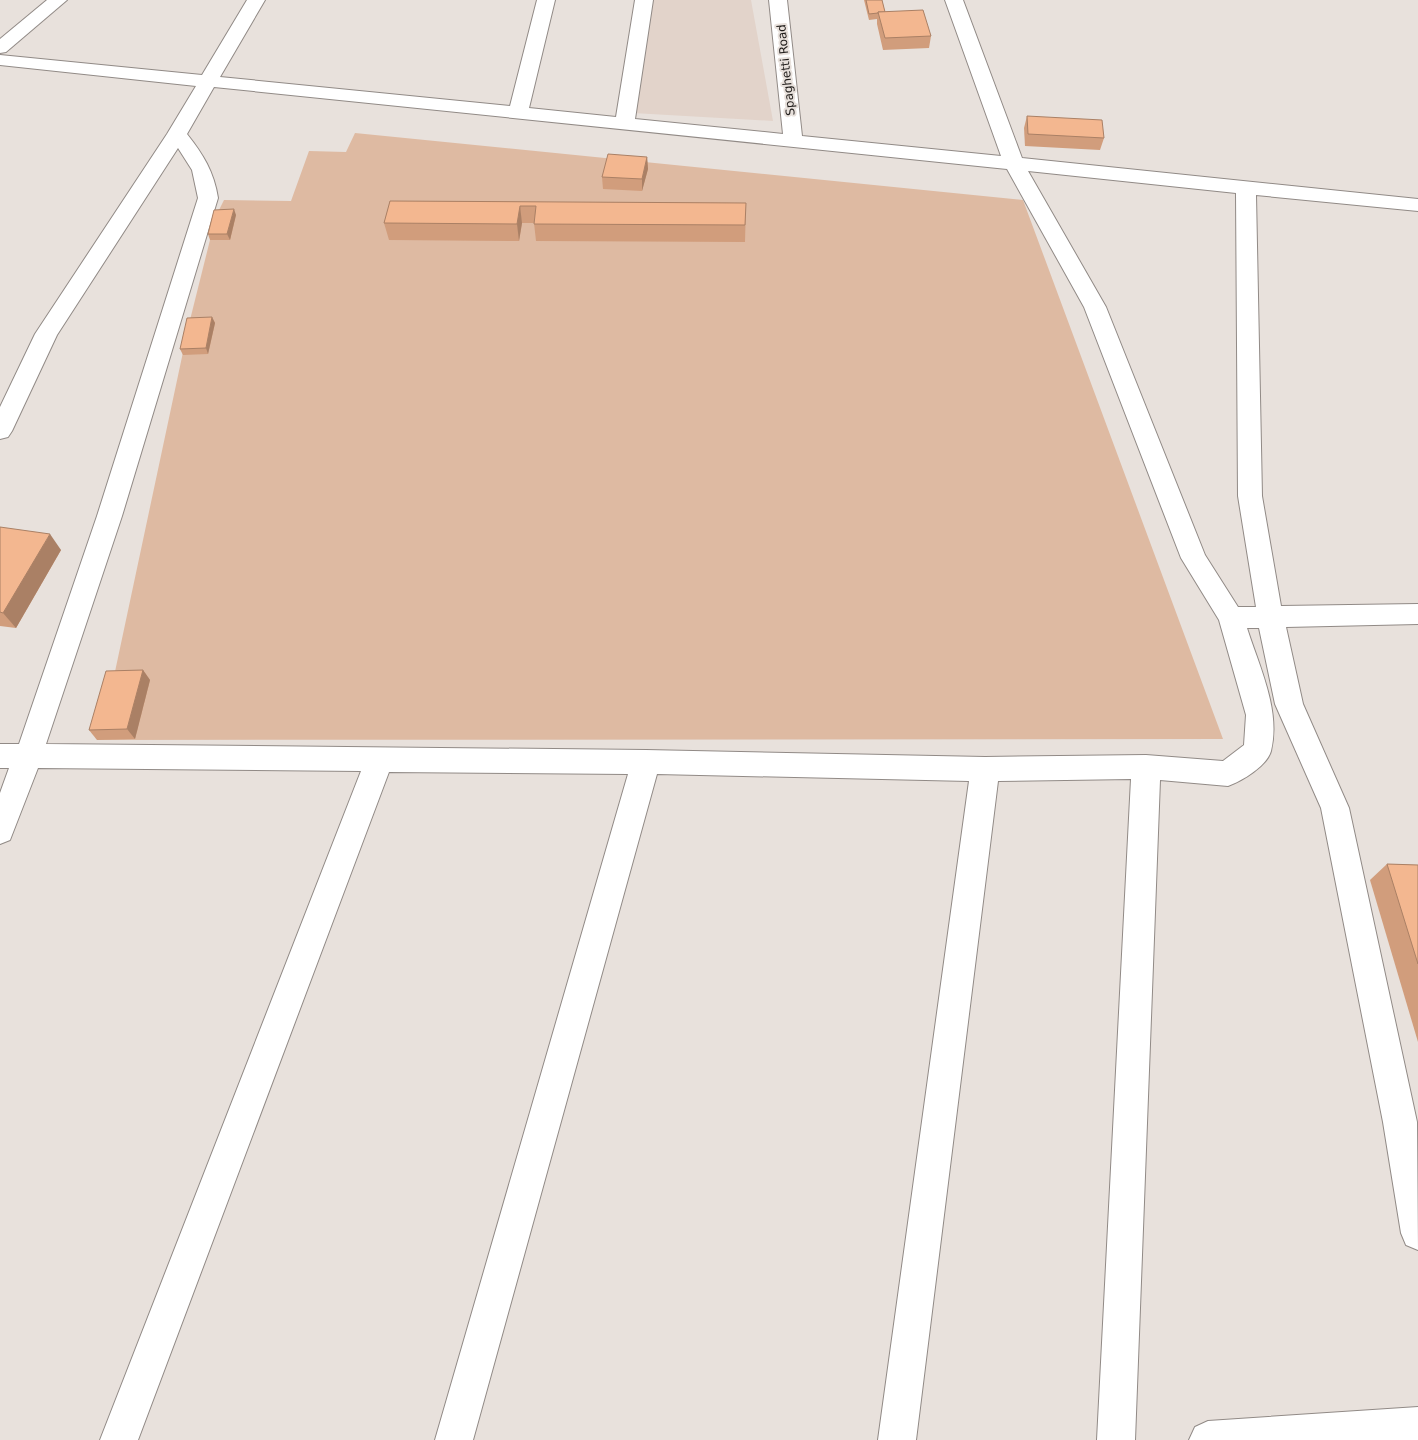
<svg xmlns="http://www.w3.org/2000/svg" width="1418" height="1440" viewBox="0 0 1418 1440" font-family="'DejaVu Sans',sans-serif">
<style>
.built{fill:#e2d3ca}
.green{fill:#debaa2}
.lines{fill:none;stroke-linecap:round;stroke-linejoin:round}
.minor-casing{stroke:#918a86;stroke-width:2}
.minor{fill:#fff;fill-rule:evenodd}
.wall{fill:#d19d7c}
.shaded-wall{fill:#aa8065}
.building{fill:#f3b790;stroke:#aa8065}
.labels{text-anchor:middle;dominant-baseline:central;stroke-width:4;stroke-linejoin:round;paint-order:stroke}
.far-street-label{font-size:12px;fill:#201d1b;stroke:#e8e1dc}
</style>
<rect width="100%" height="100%" fill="#e8e1dc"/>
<path class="built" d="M648 0H751L773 121 633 113Z"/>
<path class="green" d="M355 133 1023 200 1223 739 97 740 113 681 189 324 216 216 224 200 291 201 309 151 346 152Z"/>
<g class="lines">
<defs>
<g id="minor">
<path d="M47 0H67L6 52 0 53V39Z"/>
<path d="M247 0H265L220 77 510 106 537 0H555L529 108 616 117 635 0H653L635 119 783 134 769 0H787L802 136 1001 156 945 0H963L1022 158 1418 199V211L1256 195 1262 496 1281 606 1418 604V624L1286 627 1303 704 1349 808 1417 1122 1418 1250 1406 1245 1401 1233 1383 1122 1321 808 1275 704 1259 628H1247C1259 666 1281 710 1271 751 1267 766 1242 781 1228 786L1160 780 1135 1440H1097L1131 779 998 781 916 1440H878L969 781 657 774 473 1440H435L628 774 389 772 138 1440H100L361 771 38 768 10 840 0 844V793L9 768H0V744H19L97 516 198 198 192 170 178 148 57 335 12 431 8 437 0 439V407L35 334 167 134 196 86 0 65V55L202 75ZM214 87 1007 169 1084 307 1181 558 1219 620 1246 715 1244 745 1223 761 1146 755 985 757 646 750 46 744 122 516 218 198C214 172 203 154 187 134ZM1028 171 1236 193 1238 496 1256 607H1238L1205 555 1106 307Z"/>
<path d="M1418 1407V1440H1189L1195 1427 1208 1421Z"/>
</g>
</defs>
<use href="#minor" class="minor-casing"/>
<use href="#minor" class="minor"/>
</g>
<g class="wall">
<path d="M864 0H882L885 12 931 36 929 48 883 50 877 24V19L869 20Z"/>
<path d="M1027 116 1104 138 1100 150 1025 146 1024 128Z"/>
<path d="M647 157 648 169 642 191 603 189 602 177Z"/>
<path d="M390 201 746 203 745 242 536 241 534 223H522L519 241 389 240 384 223Z"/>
<path d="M236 215 230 240H210L208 234Z"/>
<path d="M212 317 215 323 208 354 183 355 180 349Z"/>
<path d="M0 527 61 550 16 628 0 626Z"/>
<path d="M143 670 150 680 135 739 97 740 89 730Z"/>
<path d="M1387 864 1418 865V1042L1370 880Z"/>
</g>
<g class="shaded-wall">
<path d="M647 157 648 169 642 191V179Z"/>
<path d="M520 206 522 223 519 241 517 224Z"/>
<path d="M234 209 236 215 230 240 227 234Z"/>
<path d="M212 317 215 323 208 354 206 348Z"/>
<path d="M50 534 61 550 16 628 3 613Z"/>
<path d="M143 670 150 680 135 739 127 729Z"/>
</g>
<g class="building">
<path d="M866 0H882L885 12H878V13L869 14Z"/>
<path d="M923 10 931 36 885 38 878 12Z"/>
<path d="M1027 116 1102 120 1104 138 1028 134Z"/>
<path d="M608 154 647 157 642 179 602 177Z"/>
<path d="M390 201 746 203 745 225 534 224 536 206H520L517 224 384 223Z"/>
<path d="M234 209 227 234H208L214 210Z"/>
<path d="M212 317 206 348 180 349 187 318Z"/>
<path d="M0 527 50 534 3 613 0 612Z"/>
<path d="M143 670 127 729 89 730 106 671Z"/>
<path d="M1387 864 1418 865V964Z"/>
</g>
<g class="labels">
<g class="far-street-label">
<text transform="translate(786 70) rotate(-96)">Spaghetti Road</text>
</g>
</g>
</svg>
